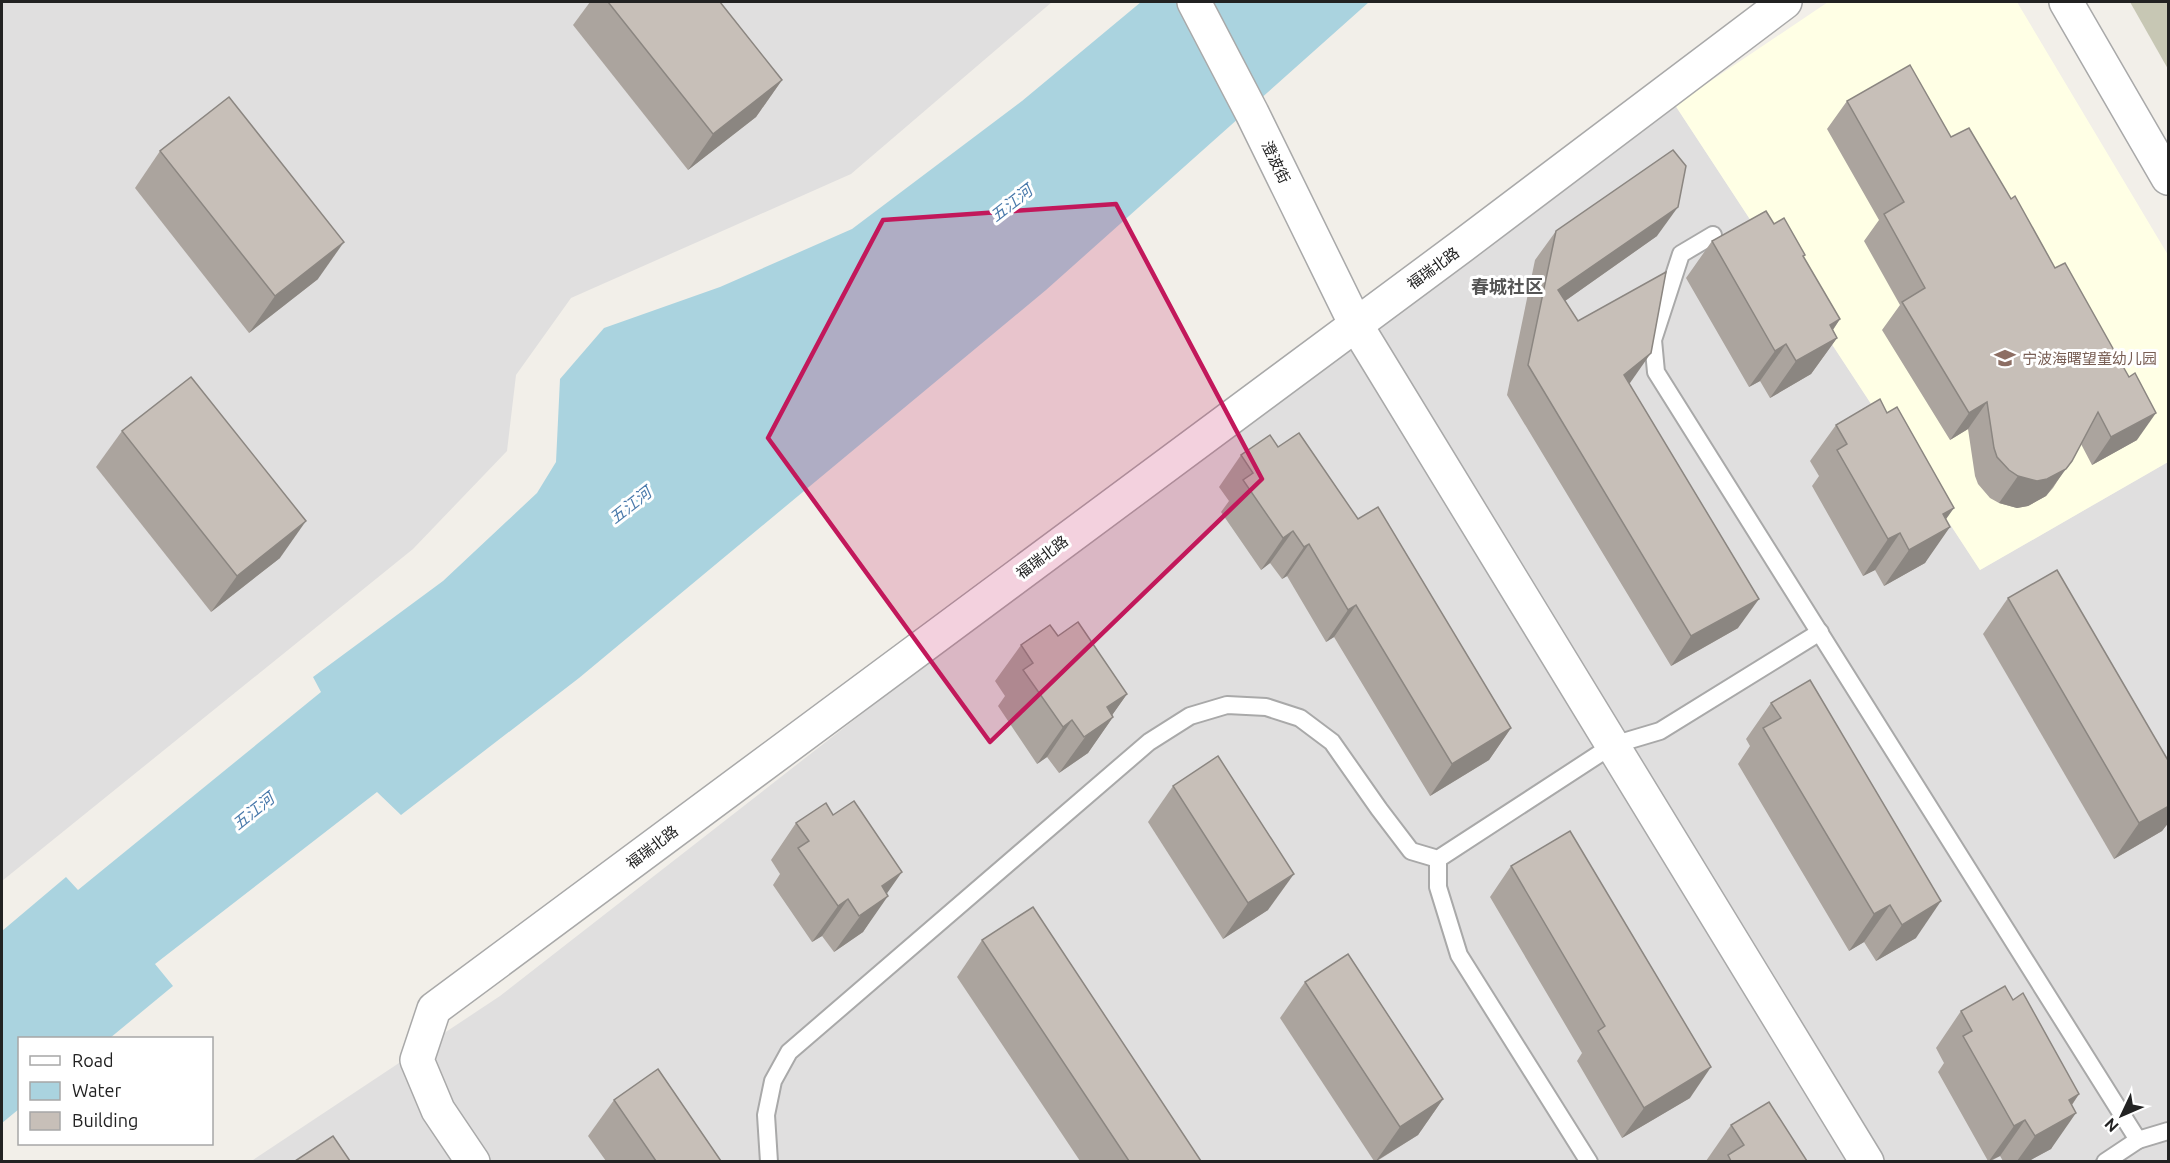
<svg xmlns="http://www.w3.org/2000/svg" width="2170" height="1163" viewBox="0 0 2170 1163" font-family="Ubuntu,'Noto Sans SC',sans-serif">
<style>
.residential{fill:#e0dfdf}
.education{fill:#ffffe5}
.construction{fill:#c7c7b4}
.water{fill:#aad3df}
.lines{fill:none;stroke-linecap:round;stroke-linejoin:round}
.service-casing{stroke:#a9a9a9;stroke-width:20}
.minor-casing{stroke:#a9a9a9;stroke-width:36}
.tertiary-casing{stroke:#a9a9a9;stroke-width:36}
.service{stroke:#fff;stroke-width:16}
.minor{stroke:#fff;stroke-width:33}
.tertiary{stroke:#fff;stroke-width:33}
.wall{fill:#aba49e}
.shaded-wall{fill:#8b8681}
.building{fill:#c7bfb8;stroke:#8b8681;stroke-width:1.5}
.marked{fill:#c2185b;fill-opacity:0.2;stroke:#c2185b;stroke-width:4.5;stroke-linejoin:round}
.labels{text-anchor:middle;dominant-baseline:central;stroke-width:6;stroke-linejoin:round;paint-order:stroke}
.street-label{font-size:15px;fill:#222;stroke:#fff}
.education-label{font-size:15px;fill:#785e54;stroke:#fff;text-anchor:start}
.water-label{font-size:16px;font-style:italic;fill:#4a7aab;stroke:#fff}
.quarter-label{font-size:18px;font-weight:bold;fill:#555;stroke:#fff}
</style>
<rect width="100%" height="100%" fill="#f2efe9"/>
<g class="residential">
<path d="M2 2H1052L851 174 571 298 516 375 507 451 413 549 2 881Z"/>
<path d="M1675 105 1980 570 2168 462V1161L250 1162 500 996 1081 543Z"/>
</g>
<path class="education" d="M1828 2H2017L2168 255V462L1980 570 1675 105Z"/>
<path class="construction" d="M2130 2H2168V69Z"/>
<path class="water" d="M1141 2H1369L1046 290 579 678 401 815 377 792 155 964 173 986 110 1038H20L19 1109 2 1123V931L66 877 78 890 321 692 313 677 443 581 537 493 556 462 560 379 604 328 720 287 852 229 1022 101Z"/>
<g class="lines">
<defs>
<g id="service">
<path d="M1713 235 1681 254 1653 340 1656 372 2138 1140 2168 1131"/>
<path d="M1438 859V887L1459 955 1589 1162"/>
<path d="M769 1162 766 1115 773 1081 789 1052 1149 742 1190 716 1227 705 1266 707 1300 718 1332 742 1379 809 1411 851 1438 859 1613 745 1660 731 1820 632"/>
<path d="M2105 1162 2138 1140"/>
</g>
<g id="minor">
<path d="M1194 2 1252 113 1356 325 1867 1162"/>
<path d="M2066 2 2168 178"/>
</g>
<path id="tertiary" d="M473 1162 438 1110 417 1060 434 1009 1462 246 1785 2"/>
</defs>
<use href="#service" class="service-casing"/>
<use href="#minor" class="minor-casing"/>
<use href="#tertiary" class="tertiary-casing"/>
<use href="#service" class="service"/>
<use href="#minor" class="minor"/>
<use href="#tertiary" class="tertiary"/>
</g>
<g class="wall">
<path d="M590 2H720L782 80 756 117 688 170 573 25Z"/>
<path d="M1847 101 1951 137 2137 440 2092 465 2081 444 2053 488 2046 496 2028 506 2017 508 1999 503 1990 498 1978 484 1975 476 1968 429 1950 440 1882 330 1900 305 1864 241 1879 220 1827 129Z"/>
<path d="M160 151 318 279 249 333 135 188Z"/>
<path d="M1774 224 1803 257 1840 319 1833 330 1837 338 1811 374 1770 398 1760 381 1749 387 1686 278 1712 241Z"/>
<path d="M1556 231 1657 236 1565 301 1578 321 1629 383 1738 628 1671 666 1507 395 1535 260Z"/>
<path d="M1836 425 1946 519 1925 563 1884 586 1875 570 1863 576 1812 486 1819 476 1810 461Z"/>
<path d="M122 431 280 558 211 612 96 467Z"/>
<path d="M1278 447 1358 519 1511 728 1489 760 1430 796 1334 637 1326 642 1287 576 1282 579 1270 563 1261 570 1221 512 1229 501 1219 487 1241 455Z"/>
<path d="M2008 598 2169 762V822L2162 831 2114 859 1983 634Z"/>
<path d="M1058 636 1127 694 1112 715 1113 717 1088 753 1059 773 1047 757 1037 764 998 706 1005 696 995 681 1021 645Z"/>
<path d="M1771 703 1916 938 1876 961 1864 942 1849 951 1738 764 1750 746 1746 739Z"/>
<path d="M1173 786 1268 910 1223 939 1148 822Z"/>
<path d="M796 823 887 894 863 932 834 952 822 936 812 942 773 885 780 874 771 860Z"/>
<path d="M1511 866 1690 1098 1622 1138 1577 1061 1582 1053 1490 897Z"/>
<path d="M982 940 1201 1161H1080L957 977Z"/>
<path d="M1305 982 1443 1099 1418 1135 1377 1161H1374L1280 1018Z"/>
<path d="M2013 1000 2079 1094 2072 1105 2051 1149 2029 1161H2003L2000 1156 1991 1161H1988L1938 1072 1944 1063 1936 1048 1961 1011Z"/>
<path d="M614 1100 721 1161H606L588 1136Z"/>
<path d="M1731 1125 1807 1161H1706Z"/>
</g>
<g class="shaded-wall">
<path d="M782 80 756 117 688 170 713 134Z"/>
<path d="M1678 207 1657 236 1538 320 1558 290Z"/>
<path d="M344 242 318 279 249 333 275 296Z"/>
<path d="M1840 319 1821 347 1837 338 1811 374 1770 398 1796 361 1830 325Z"/>
<path d="M1786 344 1760 381 1749 387 1775 351Z"/>
<path d="M1651 353 1630 383 1604 404 1624 375Z"/>
<path d="M1987 402 1968 429 1950 440 1969 413Z"/>
<path d="M2156 413 2137 440 2092 465 2111 437Z"/>
<path d="M2072 461 2046 496 2028 506 2017 508 1999 503 2018 476Z"/>
<path d="M1954 508 1934 536 1950 527 1925 563 1884 586 1909 550 1943 514Z"/>
<path d="M306 521 280 558 211 612 237 576Z"/>
<path d="M1293 531 1270 563 1261 570 1283 538Z"/>
<path d="M1900 533 1875 570 1863 576 1888 539Z"/>
<path d="M1309 544 1287 576 1282 579 1304 547Z"/>
<path d="M1759 599 1738 628 1671 666 1691 636Z"/>
<path d="M1356 605 1334 637 1326 642 1348 610Z"/>
<path d="M1127 694 1108 721 1113 717 1088 753 1059 773 1107 707Z"/>
<path d="M1072 720 1047 757 1037 764 1063 727Z"/>
<path d="M1511 728 1489 760 1430 796 1452 764Z"/>
<path d="M2169 806V822L2162 831 2114 859 2139 823Z"/>
<path d="M902 872 883 899 888 896 863 932 834 952 882 886Z"/>
<path d="M1294 874 1268 910 1223 939 1248 903Z"/>
<path d="M848 899 822 936 812 942 838 906Z"/>
<path d="M1941 901 1916 938 1876 961 1902 925Z"/>
<path d="M1890 905 1864 942 1849 951 1874 914Z"/>
<path d="M1711 1067 1690 1098 1622 1138 1644 1108Z"/>
<path d="M2079 1094 2060 1122 2076 1113 2051 1149 2029 1161H2017L2035 1136 2069 1100Z"/>
<path d="M1443 1099 1418 1135 1376 1161 1400 1127Z"/>
<path d="M2025 1120 2000 1156 1989 1161 2014 1126Z"/>
</g>
<g class="building">
<path d="M608 2H720L782 80 713 134Z"/>
<path d="M1910 65 1951 137 1969 128 2011 199 2015 196 2055 268 2065 263 2129 377 2135 373 2156 413 2111 437 2098 412 2072 461 2066 469 2047 479 2037 481 2018 476 2009 470 1997 457 1994 448 1987 402 1969 413 1902 302 1925 288 1884 214 1904 202 1847 101Z"/>
<path d="M229 97 344 242 275 296 160 151Z"/>
<path d="M1673 150 1686 166 1678 207 1558 290 1578 321 1666 272 1651 353 1624 375 1759 599 1691 636 1528 365 1556 231Z"/>
<path d="M1766 211 1774 224 1784 218 1805 255 1803 256 1840 319 1830 325 1837 338 1796 361 1786 344 1775 351 1712 241Z"/>
<path d="M191 377 306 521 237 576 122 431Z"/>
<path d="M1880 399 1887 413 1897 407 1954 508 1943 514 1950 527 1909 550 1900 533 1888 539 1837 450 1847 444 1836 425Z"/>
<path d="M1299 433 1358 519 1378 507 1511 728 1452 764 1356 605 1348 610 1309 544 1304 547 1293 531 1283 538 1243 480 1253 473 1241 455 1270 435 1278 447Z"/>
<path d="M2057 570 2169 762V806L2139 823 2008 598Z"/>
<path d="M1078 622 1127 694 1107 707 1113 717 1084 737 1072 720 1063 727 1023 670 1033 663 1021 645 1050 625 1058 636Z"/>
<path d="M1810 680 1941 901 1902 925 1890 905 1874 914 1763 728 1781 718 1771 703Z"/>
<path d="M1218 756 1294 874 1248 903 1173 786Z"/>
<path d="M854 801 902 872 882 886 888 896 859 916 848 899 838 906 798 848 809 841 796 823 826 803 833 815Z"/>
<path d="M1570 831 1711 1067 1644 1108 1598 1031 1605 1026 1511 866Z"/>
<path d="M1033 907 1201 1161H1129L982 940Z"/>
<path d="M1348 954 1443 1099 1400 1127 1305 982Z"/>
<path d="M2005 986 2013 1000 2023 993 2079 1094 2069 1100 2076 1113 2035 1136 2025 1120 2014 1126 1963 1036 1972 1031 1961 1011Z"/>
<path d="M658 1069 721 1161H656L614 1100Z"/>
<path d="M1769 1102 1807 1161H1731L1728 1155 1744 1145 1731 1125Z"/>
<path d="M333 1136 350 1161H295Z"/>
</g>
<path class="marked" d="M1116 204 1262 479 990 742 768 438 883 220Z"/>
<defs>
<symbol id="school-bare" viewBox="-9 -9 18 18"><path d="M0-5L7-2L0 1L-7-2ZM-4 1L0 2.5L4 1V4Q0 6-4 4Z" fill="#8d6e63" stroke="#fff" stroke-width="2.5" paint-order="stroke"/></symbol>
</defs>
<g fill-rule="evenodd">
<use href="#school-bare" x="1990" y="343" width="30" height="30"/>
</g>
<g class="labels">
<g class="street-label">
<text transform="translate(1276 162) rotate(64)">澄波街</text>
<text transform="translate(1433 268) rotate(-36)">福瑞北路</text>
<text transform="translate(1042 557) rotate(-37)">福瑞北路</text>
<text transform="translate(652 847) rotate(-37)">福瑞北路</text>
</g>
<g class="education-label">
<text x="2022" y="358">宁波海曙望童幼儿园</text>
</g>
<g class="water-label">
<text transform="translate(1011 203) rotate(-38)">五江河</text>
<text transform="translate(630 505) rotate(-38)">五江河</text>
<text transform="translate(253 811) rotate(-39)">五江河</text>
</g>
<g class="quarter-label">
<text x="1507" y="286">春城社区</text>
</g>
</g>
<rect width="2170" height="1163" fill="none" stroke="#222222" stroke-width="6"/>
<rect x="18" y="1037" width="195" height="108" fill="#ffffff" stroke="#a7a7a7" stroke-width="1.5"/>
<rect x="30" y="1056" width="30" height="9" fill="#ffffff" stroke="#a7a7a7" stroke-width="1.5"/>
<text x="72" y="1067" font-size="18" fill="#222222">Road</text>
<rect x="30" y="1082" width="30" height="18" fill="#aad3df" stroke="#a7a7a7" stroke-width="1.5"/>
<text x="72" y="1097" font-size="18" fill="#222222">Water</text>
<rect x="30" y="1112" width="30" height="18" fill="#c7bfb8" stroke="#a7a7a7" stroke-width="1.5"/>
<text x="72" y="1127" font-size="18" fill="#222222">Building</text>
<g transform="translate(2122 1115) rotate(226)" stroke="#ffffff" stroke-width="4.5" paint-order="stroke">
<path d="M0-4.5L10 22L0 15L-10 22Z" fill="#222222"/>
<text y="-9" font-size="16" font-weight="bold" text-anchor="middle" fill="#222222">N</text>
</g>
</svg>
